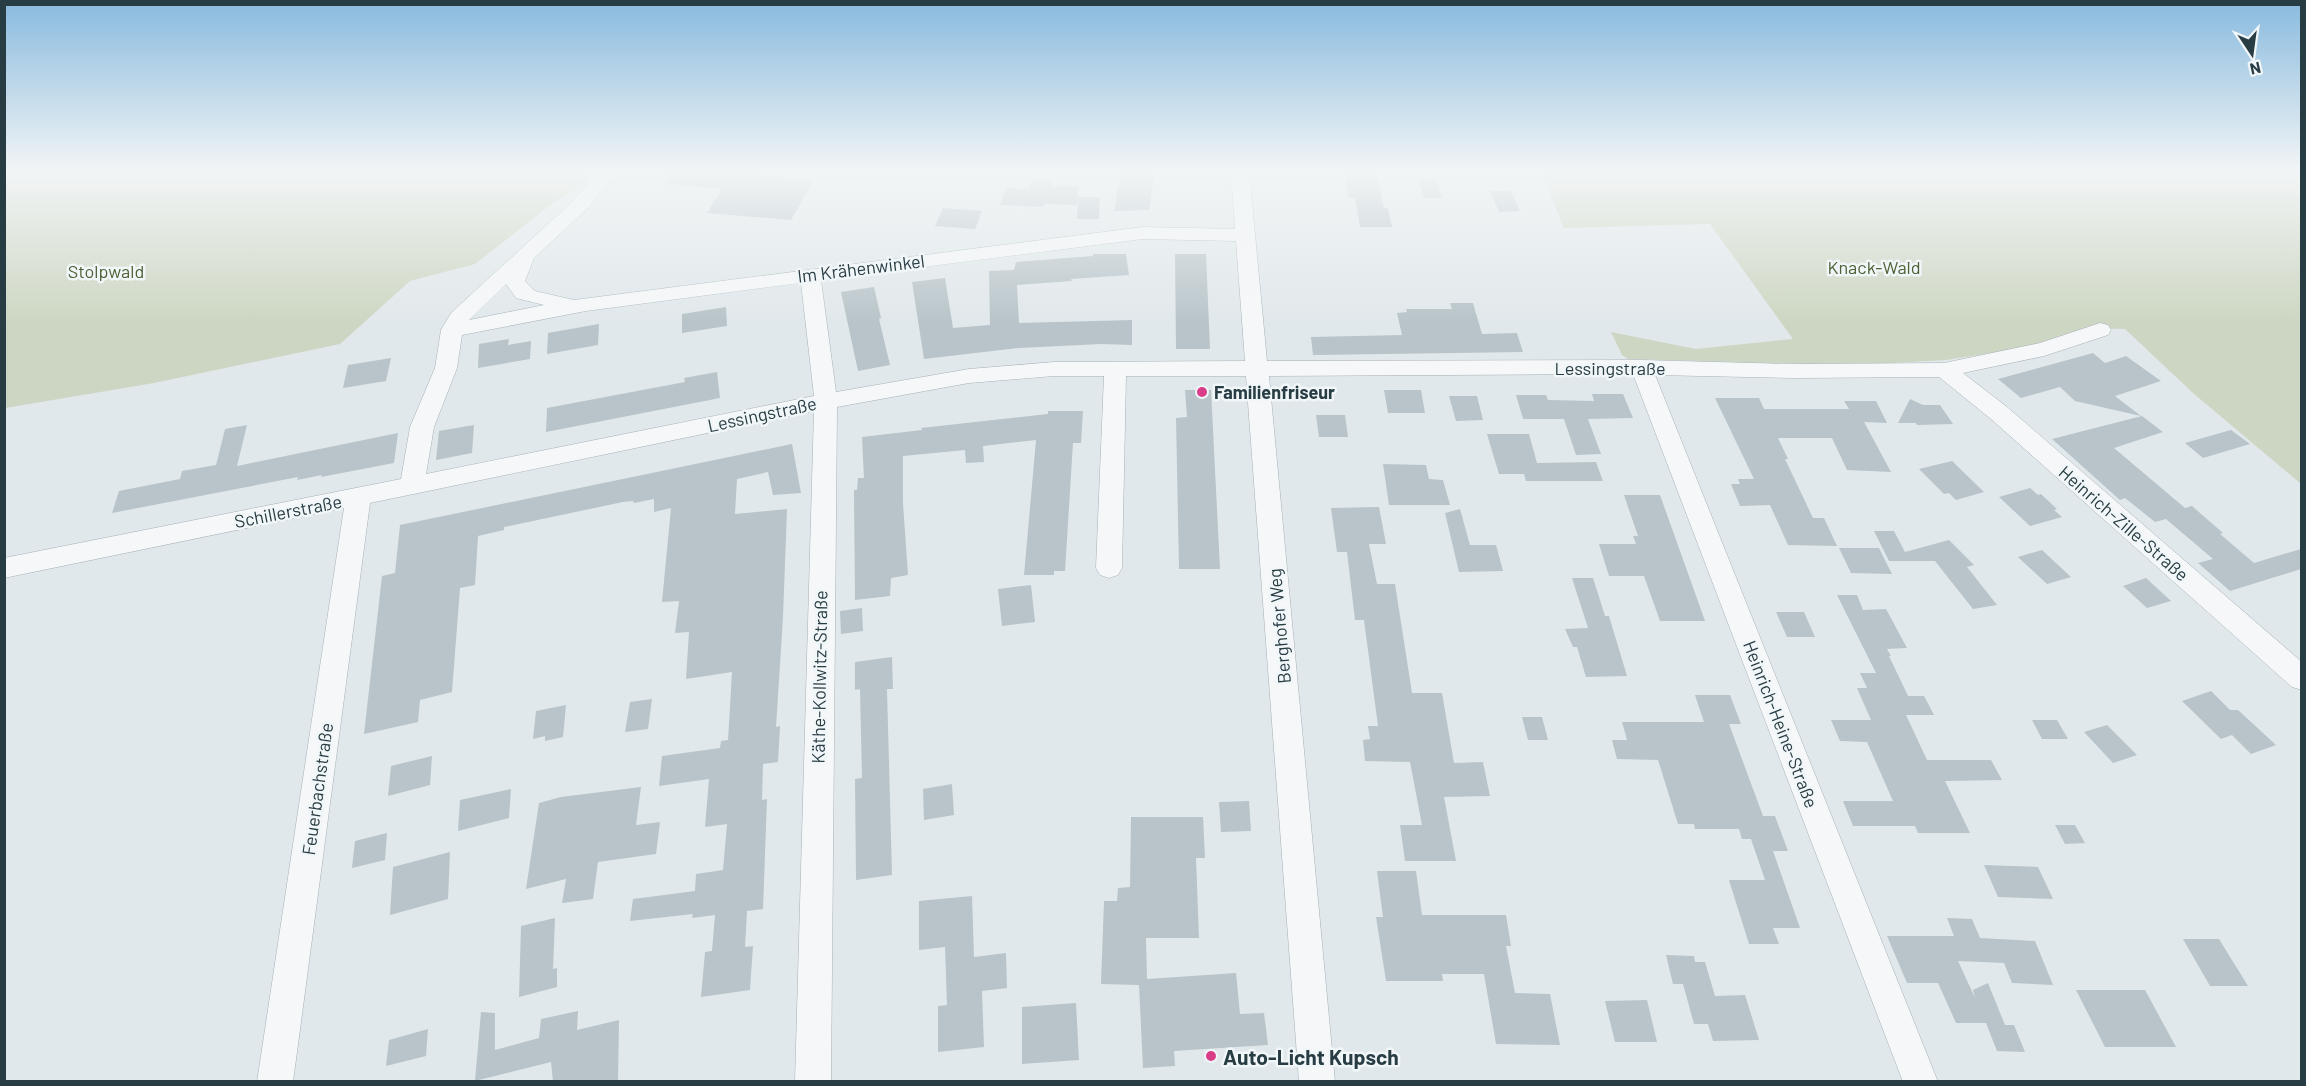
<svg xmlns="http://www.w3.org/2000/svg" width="2306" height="1086" viewBox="0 0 2306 1086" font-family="Barlow,sans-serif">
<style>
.green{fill:#cdd6c2}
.building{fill:#b8c4c9}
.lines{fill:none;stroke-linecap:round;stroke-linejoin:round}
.minor-casing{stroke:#a6b1b6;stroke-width:1}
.minor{fill:#f5f7f9;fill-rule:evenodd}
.poi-dot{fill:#d93d88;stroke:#f1f6f8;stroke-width:2}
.labels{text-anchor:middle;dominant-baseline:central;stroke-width:5;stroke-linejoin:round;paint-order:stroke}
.park-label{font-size:18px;fill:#4c6134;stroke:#f1f6f8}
.street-label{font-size:18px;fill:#283c44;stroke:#f1f6f8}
.poi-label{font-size:18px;font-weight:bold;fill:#283c44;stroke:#f1f6f8;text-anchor:start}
.near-poi-label{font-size:21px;font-weight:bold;fill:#283c44;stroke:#f1f6f8;text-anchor:start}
</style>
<rect width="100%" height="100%" fill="#e1e8eb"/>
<g class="green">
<path d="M5 171H590L585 183 553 203 475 264 410 281 340 344 154 383 5 408Z"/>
<path d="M1541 171H2301V484L2193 393 2125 329 2092 328 2022 348 1946 360 1853 365 1628 359 1622 355 1611 332 1696 349 1793 339 1710 224 1564 228Z"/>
</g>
<g class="building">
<path d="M668 171H765L761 176 813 181 791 220 707 213 722 189 667 184Z"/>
<path d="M1121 171H1155L1149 210 1114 211Z"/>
<path d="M1344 171H1376L1384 208H1388L1392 227H1360L1355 197 1349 198Z"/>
<path d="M1032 179 1052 180 1051 186H1078L1077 205 1045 204 1044 207 1000 205 1006 188 1029 189Z"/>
<path d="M1418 179H1436L1442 198H1424Z"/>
<path d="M1490 191H1511L1520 211 1499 212Z"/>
<path d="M1078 197H1100L1099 219H1077Z"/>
<path d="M943 208 982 211 975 229 935 226Z"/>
<path d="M1093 254H1126L1129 275 1071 279 1072 281 1017 285 1019 323 1132 320V345L1101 344 1019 348 924 359 912 282 945 278 953 328 990 325 989 271 1014 270 1016 262 1093 256Z"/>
<path d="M1175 254H1206L1210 349H1176Z"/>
<path d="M874 287 881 318 879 319 890 365 858 371 841 292Z"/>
<path d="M1450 303H1473L1482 334 1517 333 1523 352 1313 355 1311 337 1402 335 1397 313 1407 312 1406 309H1452Z"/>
<path d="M726 307 727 326 682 333V314Z"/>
<path d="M599 324 598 345 547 354 548 333Z"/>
<path d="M509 339 508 345 531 341 530 359 478 368 479 344Z"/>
<path d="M2093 353 2105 363 2126 356 2161 381 2115 396 2141 416 2075 401 2060 387 2021 398 1998 379Z"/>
<path d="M391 358 386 381 343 388 348 365Z"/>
<path d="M717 372 720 398 546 432 547 408 685 382 684 378Z"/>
<path d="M1185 390H1211L1220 569H1179L1176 418 1187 417Z"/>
<path d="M1384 390H1421L1425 413H1388Z"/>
<path d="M1592 394H1623L1633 418 1588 419 1601 454 1576 455 1564 419H1523L1516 395H1546L1548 400 1594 401Z"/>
<path d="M1449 396H1477L1483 420 1456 421Z"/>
<path d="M1715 398H1759L1764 409H1849L1844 401H1876L1887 423 1864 422 1891 472 1847 470 1832 438H1778L1788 459H1785L1813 518H1824L1837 546 1788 545 1770 505 1740 506 1731 484H1740L1738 479H1754Z"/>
<path d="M1910 399 1923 405H1940L1953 424 1917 425 1916 423H1898Z"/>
<path d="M1048 411H1083L1081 443H1073L1065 571H1054V575H1024L1036 440 983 446 984 462 966 463 965 450 903 456V503L908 575 891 578 890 596 855 600 854 490H857L858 478H864L862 437 922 430 921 428 1048 414Z"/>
<path d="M1316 415H1345L1348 437H1319Z"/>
<path d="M2142 416 2163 432 2114 448 2185 508 2192 506 2223 533 2220 534 2254 563 2301 549V569L2230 591 2198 563 2213 559 2166 519 2155 522 2125 498 2120 500 2052 439Z"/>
<path d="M247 425 237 466 398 433 394 463 321 477 322 475 297 480 298 477 112 513 119 491 180 479 182 471 216 465 225 429Z"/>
<path d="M474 425 472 453 436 460 439 431Z"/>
<path d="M2231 430 2250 444 2203 458 2185 443Z"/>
<path d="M1487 434H1529L1537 463 1596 462 1603 481H1526L1524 474H1499Z"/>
<path d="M792 444 801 493 773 495 768 472 737 479 735 514 787 509 783 617 776 727 780 726 778 762 763 764 762 800 767 799 763 909 747 911 745 947 753 946 750 990 701 997 705 952 712 951 715 915 692 918 693 914 630 921 633 899 695 891 696 874 723 870 727 824 705 827 709 779 659 786 662 756 720 748 721 741 728 740 732 672 686 679 689 632 675 633 679 601 662 602 671 508 654 512V499L634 503 633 501 623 502 504 527V530L478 536 475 585 460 588 452 692 420 700 418 722 364 734 382 576 395 573 400 525Z"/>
<path d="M1952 461 1984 492 1956 500 1949 493 1944 494 1919 469Z"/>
<path d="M1383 464 1426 465 1429 479 1443 480 1450 505H1389Z"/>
<path d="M2030 488 2038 495 2041 494 2057 509 2054 510 2062 517 2030 526 1999 497Z"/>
<path d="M1624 495H1660L1705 621H1660L1644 576H1609L1599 544H1636L1633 536H1638Z"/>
<path d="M1379 507 1386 544H1369L1377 584H1395L1412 693H1442L1454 763 1483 762 1490 796 1444 797 1456 861H1405L1400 825H1422L1410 762 1365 761 1363 740 1370 739 1368 726H1378L1364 620H1355L1347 552H1337L1331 508Z"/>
<path d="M1460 509 1470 545H1496L1503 571 1459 572 1445 513Z"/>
<path d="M1874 531H1894L1905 552 1949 540 1974 565 1967 567 1997 605 1973 609 1935 561H1889Z"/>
<path d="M1839 548H1879L1892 574 1851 573Z"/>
<path d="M2042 550 2071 577 2047 584 2018 557Z"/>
<path d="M1572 578H1593L1605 616H1609L1627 676 1586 677 1577 647H1573L1565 629 1588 628Z"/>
<path d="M2146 578 2171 601 2147 608 2123 586Z"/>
<path d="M1031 585 1035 622 1002 626 998 589Z"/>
<path d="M1837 595H1857L1863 610 1886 609 1907 648 1887 649 1891 656H1889L1908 696H1924L1934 715H1906L1927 760H1991L2002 780 1945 781 1970 833H1918L1915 826H1853L1843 801H1893L1867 742 1840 741 1831 720H1871L1857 688H1867L1860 673H1876Z"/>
<path d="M862 608 863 631 841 634 840 611Z"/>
<path d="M1776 612H1804L1815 637H1787Z"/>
<path d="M892 657 893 689H887L892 875 856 880 855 779 862 778 860 689 855 690V662Z"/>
<path d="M2211 691 2230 710H2238L2276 745 2251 754 2232 735 2221 739 2182 701Z"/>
<path d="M1695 695H1730L1741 724H1729L1763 816H1775L1788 851H1773L1800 928H1773L1779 944H1749L1729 880H1765L1751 839H1742L1739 829H1695L1694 824H1678L1658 760 1617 759 1612 740H1627L1622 722H1704Z"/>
<path d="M652 699 648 729 625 732 630 702Z"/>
<path d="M566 705 563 737 545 741V736L533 739 536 711Z"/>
<path d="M1522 717H1542L1548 740H1528Z"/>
<path d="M2032 720H2057L2068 739H2042Z"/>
<path d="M2107 725 2137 755 2113 763 2084 732Z"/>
<path d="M432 756 430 785 388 796 391 766Z"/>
<path d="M952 784 954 815 924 820 923 789Z"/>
<path d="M641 787 636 825 660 822 656 854 598 862 593 899 562 903 566 879 526 889 539 803 561 797Z"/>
<path d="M511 789 509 818 458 831 460 800Z"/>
<path d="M1249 801 1251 831 1221 832 1219 802Z"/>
<path d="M1131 817H1203L1205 858H1196L1199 938H1146L1147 979 1236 973 1240 1014 1264 1013 1268 1045 1174 1051 1175 1066 1143 1068 1139 985 1101 984 1104 901H1117L1118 888 1130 887Z"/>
<path d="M2055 825H2075L2085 843 2065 844Z"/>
<path d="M387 833 385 860 352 868 355 841Z"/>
<path d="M450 852 448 899 390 915 393 867Z"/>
<path d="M1984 865 2038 867 2053 899 1998 897Z"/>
<path d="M1377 871H1416L1422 915H1506L1511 946H1506L1515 993 1550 994 1560 1045 1496 1044 1484 974H1442L1443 981H1386L1376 917H1383Z"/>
<path d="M972 896 974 957 1006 953 1007 988 982 991 984 1047 938 1052V1006L947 1005 945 947 919 950V901Z"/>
<path d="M555 918 553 969 557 968V987L519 997 521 926Z"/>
<path d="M1947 918 1972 919 1980 938 2035 941 2053 985 2012 983 2004 963 1958 961 1975 998 1973 990 1988 983 2005 1025H2014L2025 1052 1997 1051 1986 1023H1956L1938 983H1907L1887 936H1954Z"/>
<path d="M2183 939H2219L2248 986H2210Z"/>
<path d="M1666 955 1694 956 1695 962H1705L1715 996 1745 995 1759 1040 1713 1041 1708 1024H1694L1683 984H1673Z"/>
<path d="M2076 990H2145L2176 1047H2105Z"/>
<path d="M1647 1000 1657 1042H1615L1605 1001Z"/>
<path d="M1076 1003 1079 1060 1022 1064V1007Z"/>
<path d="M578 1011 577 1030 619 1020 618 1082H553L551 1062 475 1081 481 1012 495 1013V1050L539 1038 541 1019Z"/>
<path d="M428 1029 426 1056 386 1066 389 1040Z"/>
</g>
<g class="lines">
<defs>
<path id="minor" d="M599 171H618L587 209 534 258 525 281 535 291 574 300 1143 227 1235 229 1231 171H1249L1267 361 1641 360 1794 364 1944 363 2040 343 2100 323 2108 325 2111 330 2108 335 2044 356 1963 373 2007 407 2302 662V690L2292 687 1991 419 1939 377 1794 378 1655 375 1938 1082H1903L1633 374 1269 376 1335 1082H1299L1246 376H1126L1122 568 1118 575 1109 578 1100 575 1096 568 1104 376H1054L969 383 837 407 831 1082H795L814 411 370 503 293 1082H257L344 508 4 578V558L401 479 410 427 435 368 441 330 451 313 573 201ZM1143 239 1236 241 1245 361 1054 362 969 369 836 392 821 280ZM801 283 814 396 426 474 434 427 457 368 462 335 586 311ZM506 284 516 298 544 305 469 320Z"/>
</defs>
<use href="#minor" class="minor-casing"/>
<use href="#minor" class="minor"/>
</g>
<linearGradient id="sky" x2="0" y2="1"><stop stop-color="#89bade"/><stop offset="0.53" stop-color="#f2f5f6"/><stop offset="1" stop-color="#f2f5f6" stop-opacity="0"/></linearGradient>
<rect width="2306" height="323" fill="url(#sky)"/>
<g class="poi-dot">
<circle cx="1202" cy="392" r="6"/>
<circle cx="1211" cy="1056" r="6"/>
</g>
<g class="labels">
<g class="park-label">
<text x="1874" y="267">Knack-Wald</text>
<text x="106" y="271">Stolpwald</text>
</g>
<g class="street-label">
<text transform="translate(861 268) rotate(-7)">Im Krähenwinkel</text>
<text x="1610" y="368">Lessingstraße</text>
<text transform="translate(762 414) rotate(-12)">Lessingstraße</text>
<text transform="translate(288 511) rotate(-11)">Schillerstraße</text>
<text transform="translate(2124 523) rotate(41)">Heinrich-Zille-Straße</text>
<text transform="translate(1279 626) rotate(-95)">Berghofer Weg</text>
<text transform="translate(819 677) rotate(-89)">Käthe-Kollwitz-Straße</text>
<text transform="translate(1781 724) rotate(69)">Heinrich-Heine-Straße</text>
<text transform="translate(317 789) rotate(-82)">Feuerbachstraße</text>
</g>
<g class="poi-label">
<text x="1214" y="392">Familienfriseur</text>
</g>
<g class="near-poi-label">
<text x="1223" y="1056">Auto-Licht Kupsch</text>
</g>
</g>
<rect width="2306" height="1086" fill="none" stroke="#283c44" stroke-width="12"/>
<g transform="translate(2252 54) rotate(167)" stroke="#f1f6f8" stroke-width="4.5" paint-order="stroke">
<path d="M0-4.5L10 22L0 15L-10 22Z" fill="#283c44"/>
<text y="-9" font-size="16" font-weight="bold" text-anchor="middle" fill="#283c44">N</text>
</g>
</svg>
